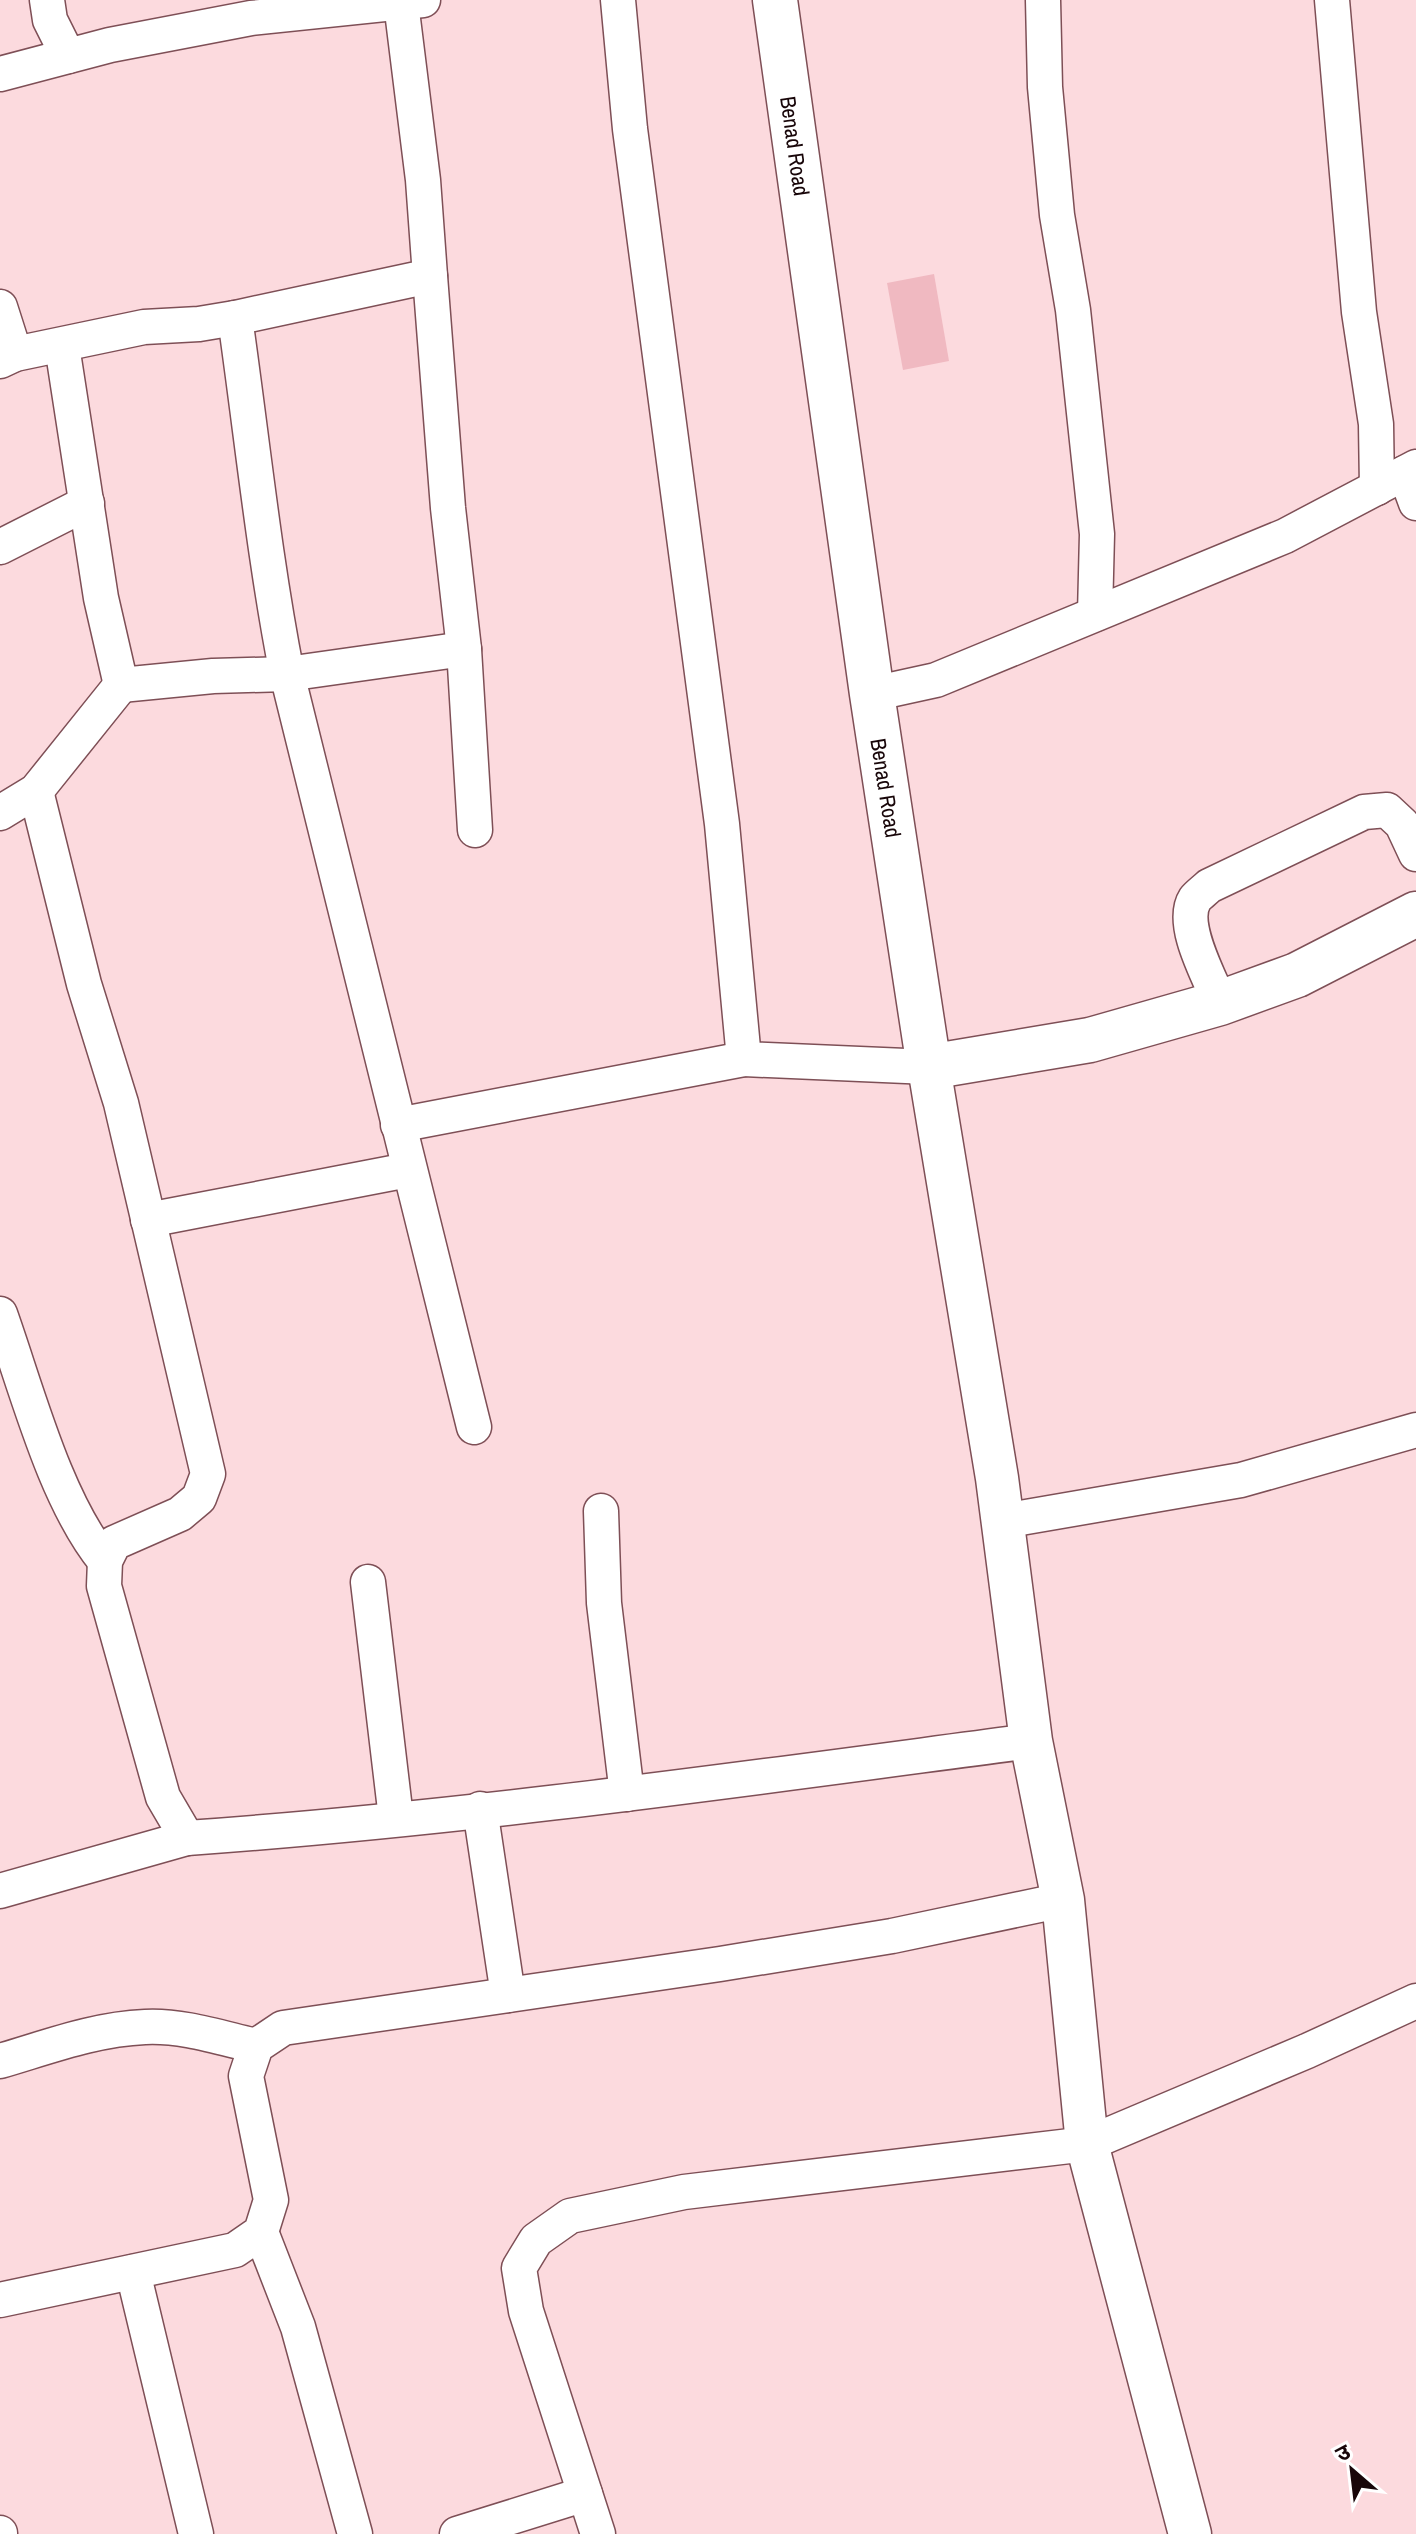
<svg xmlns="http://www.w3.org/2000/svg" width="1416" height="2534" viewBox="0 0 1416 2534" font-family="'Archivo Narrow','Noto Sans Devanagari',sans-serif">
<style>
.building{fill:#f0b9c1}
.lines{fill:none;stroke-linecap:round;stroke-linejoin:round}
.minor-casing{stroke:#7e4f56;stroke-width:37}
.tertiary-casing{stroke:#7e4f56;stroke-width:45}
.secondary-casing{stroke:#7e4f56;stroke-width:47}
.minor{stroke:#fff;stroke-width:34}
.tertiary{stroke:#fff;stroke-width:42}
.secondary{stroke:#fff;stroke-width:44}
.labels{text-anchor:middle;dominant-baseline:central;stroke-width:7;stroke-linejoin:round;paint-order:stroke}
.street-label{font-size:22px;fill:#180609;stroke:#fff}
</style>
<rect width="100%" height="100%" fill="#fcdade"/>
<path class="building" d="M934 274 949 361 903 370 887 283Z"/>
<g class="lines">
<defs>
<g id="minor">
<path d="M47 0 50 20 68 56"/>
<path d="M618 0 630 129 722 824 744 1059 929 1067"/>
<path d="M1043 0 1045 87 1057 215 1073 310 1097 534 1095 614"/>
<path d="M1332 0 1359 312 1376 424 1377 488"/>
<path d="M0 74 110 45 251 18 423 0"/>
<path d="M430 276 448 508 464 649 475 830"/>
<path d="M0 307 15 354"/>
<path d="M235 318C252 437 264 557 287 674L474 1427"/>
<path d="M62 346 101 598 121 685 213 676 287 674 464 649"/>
<path d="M0 361 15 354 144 327 199 324 235 318 430 276 423 180 401 3"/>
<path d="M1405 473 1416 503"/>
<path d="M0 547 87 503"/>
<path d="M872 694 936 680 1285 536 1416 467"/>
<path d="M36 791 84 984 121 1103 208 1474 199 1498 180 1514 114 1543 105 1561 104 1586 163 1797 187 1838C469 1818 750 1778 1031 1741"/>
<path d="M0 813 36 791 121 685"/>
<path d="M1220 1003C1210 978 1179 924 1195 899 1198 895 1205 890 1209 886L1364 812 1387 810 1402 824 1416 854"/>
<path d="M398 1125 744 1059"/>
<path d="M148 1220 408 1170"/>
<path d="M0 1314C27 1390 55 1500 105 1561"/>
<path d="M601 1511 604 1603 627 1794"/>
<path d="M1003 1521 1241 1480 1416 1430"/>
<path d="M368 1582 396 1818"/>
<path d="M480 1809 508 1995"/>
<path d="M0 1891 187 1838"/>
<path d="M0 2061C48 2047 95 2029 145 2027 182 2025 221 2038 256 2046"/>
<path d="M261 2232 298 2327 355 2534"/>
<path d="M133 2272 196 2534"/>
<path d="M0 2300 235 2250 261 2232 271 2200 246 2076 256 2046 283 2028 720 1964 892 1936 1063 1900"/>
<path d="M0 2533V2534"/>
<path d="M457 2534 585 2494"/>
<path d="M598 2534 526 2311 519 2268 536 2240 570 2216 684 2192 1087 2144 1307 2051 1416 2001"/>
</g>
<path id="tertiary" d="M929 1067 997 1478 1031 1741 1063 1900 1087 2144 1190 2534"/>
<path id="secondary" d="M775 0 872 694 929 1067 1090 1040 1220 1003 1297 975 1416 914"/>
</defs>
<use href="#minor" class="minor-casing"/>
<use href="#tertiary" class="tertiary-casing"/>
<use href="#secondary" class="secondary-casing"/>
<use href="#minor" class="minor"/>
<use href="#tertiary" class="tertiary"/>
<use href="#secondary" class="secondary"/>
</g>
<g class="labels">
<g class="street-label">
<text transform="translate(795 146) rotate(82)">Benad Road</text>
<text transform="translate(886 788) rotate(81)">Benad Road</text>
</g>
</g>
<g transform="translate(1352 2470) rotate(332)" stroke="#ffffff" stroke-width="6" paint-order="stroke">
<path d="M0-6L14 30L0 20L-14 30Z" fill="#180609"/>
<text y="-12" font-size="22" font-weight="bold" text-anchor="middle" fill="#180609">उ</text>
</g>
</svg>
